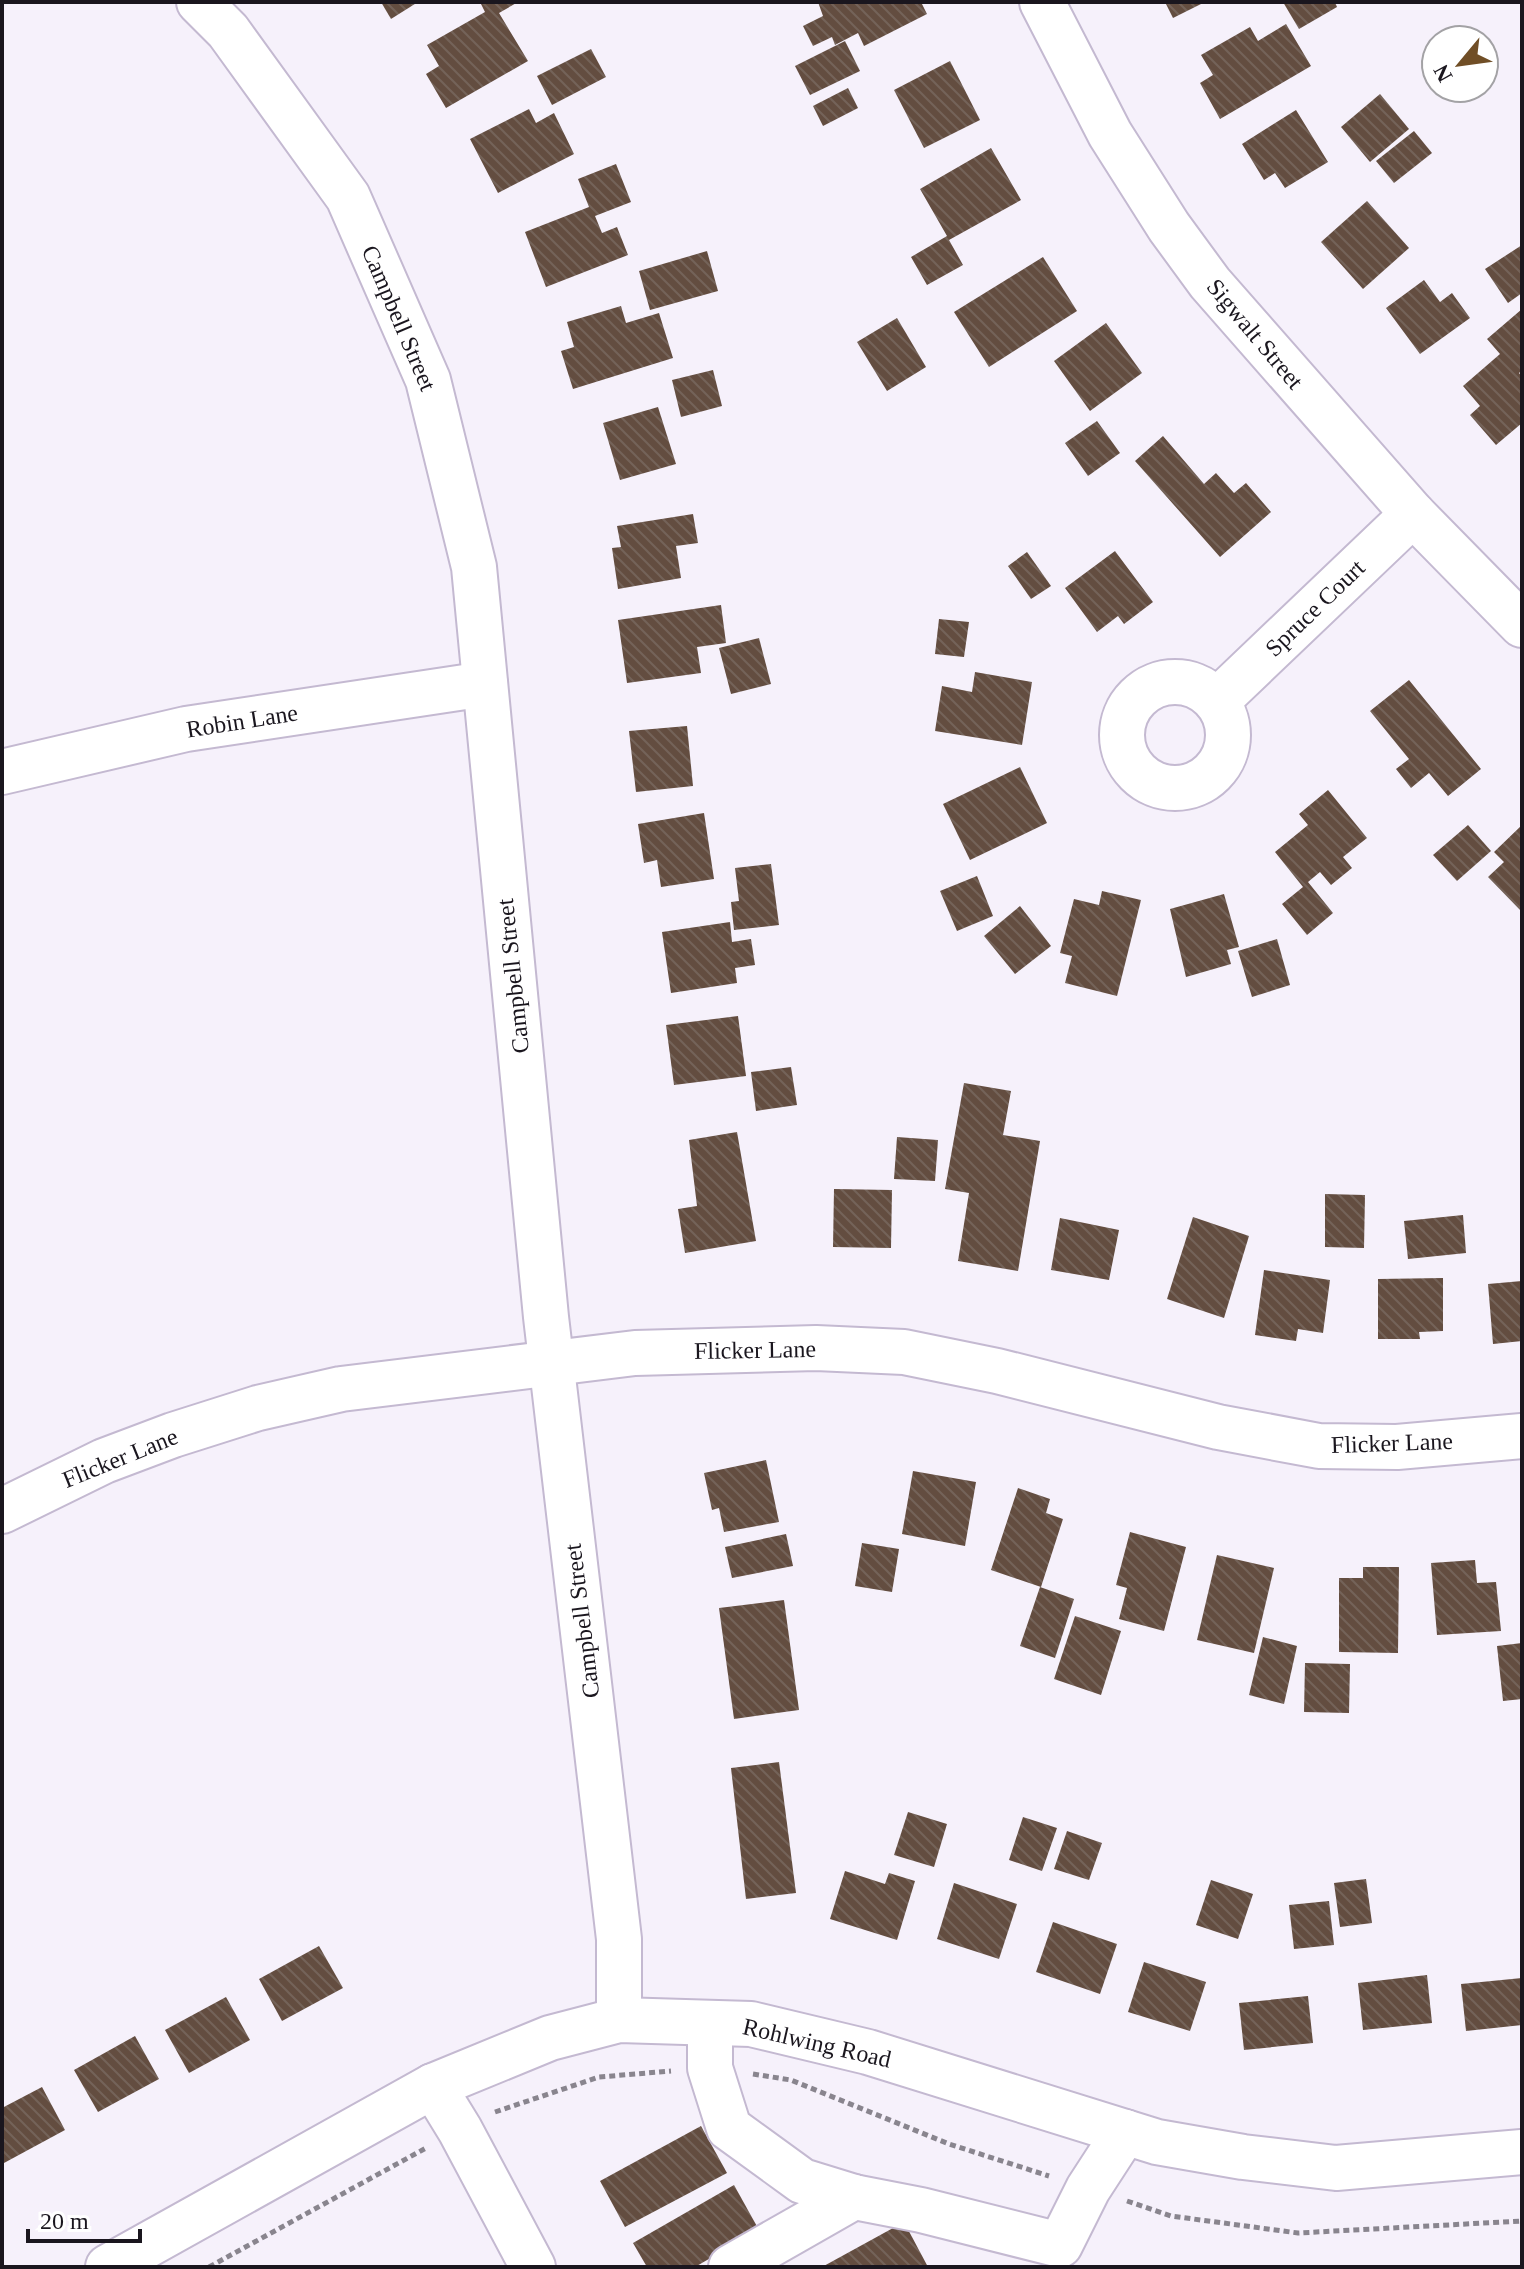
<svg xmlns="http://www.w3.org/2000/svg" width="1524" height="2269" viewBox="0 0 1524 2269" font-family="'Times New Roman',serif">
<style>
.building{fill:url(#building-back-hatch)}
.lines{fill:none;stroke-linecap:round;stroke-linejoin:round}
.minor-casing{stroke:#c4b9d1;stroke-width:48}
.path{stroke:#89858e;stroke-width:5;stroke-dasharray:6 4;stroke-linecap:butt}
.minor{stroke:#fff;stroke-width:44}
.labels{text-anchor:middle;dominant-baseline:central;stroke-width:8;stroke-linejoin:round;paint-order:stroke}
.street-label{font-size:24px;fill:#1a161e;stroke:#fff}
</style>
<defs>
<pattern id="building-back-hatch" width="6" height="6" patternUnits="userSpaceOnUse" patternTransform="scale(2)"><rect width="6" height="6" fill="#634d40"/><path d="M-1 5l2 2M0 0l6 6M5-1l2 2" fill="none" stroke="#746359"/></pattern>
</defs>
<rect width="100%" height="100%" fill="#f6f1fb"/>
<g class="building">
<path d="M381 2H418L391 19Z"/>
<path d="M480 2H518L499 13 528 61 446 108 426 74 439 66 427 45 485 12Z"/>
<path d="M818 2H921L927 14 864 46 858 33 835 45 832 37 813 46 803 26 823 16Z"/>
<path d="M1165 2H1205L1173 18Z"/>
<path d="M1283 2H1335L1337 7 1299 29Z"/>
<path d="M1286 24 1311 66 1220 119 1200 83 1213 75 1201 55 1250 27 1258 41Z"/>
<path d="M845 41 860 71 810 95 795 66Z"/>
<path d="M591 49 606 77 552 105 537 76Z"/>
<path d="M950 61 980 120 924 148 894 90Z"/>
<path d="M848 88 858 108 823 126 813 106Z"/>
<path d="M1380 94 1409 129 1370 162 1341 127Z"/>
<path d="M529 109 536 123 554 113 574 154 498 193 470 139Z"/>
<path d="M1296 110 1328 162 1285 188 1275 173 1264 180 1242 144Z"/>
<path d="M1414 131 1432 153 1394 183 1376 161Z"/>
<path d="M991 148 1021 200 949 240 963 265 927 285 911 257 947 236 920 189Z"/>
<path d="M616 164 631 202 595 216 602 233 617 227 628 255 546 287 525 232 589 207 578 179Z"/>
<path d="M1367 201 1409 248 1363 289 1321 242Z"/>
<path d="M1522 245V293L1508 303 1485 269Z"/>
<path d="M707 251 718 291 650 310 639 271Z"/>
<path d="M1043 257 1077 311 989 367 954 312Z"/>
<path d="M1424 280 1440 302 1452 293 1470 318 1420 354 1386 308Z"/>
<path d="M621 306 626 323 659 313 673 358 573 389 561 351 574 347 567 322Z"/>
<path d="M1522 309V370L1519 373 1522 377V423L1496 445 1470 415 1480 406 1463 386 1500 354 1487 339Z"/>
<path d="M897 318 926 367 887 391 857 342Z"/>
<path d="M1106 323 1142 373 1090 411 1054 361Z"/>
<path d="M713 370 722 406 681 417 672 380Z"/>
<path d="M658 407 676 464 620 480 603 423Z"/>
<path d="M1097 421 1120 453 1088 476 1065 443Z"/>
<path d="M1163 436 1204 484 1216 473 1234 493 1246 483 1271 512 1220 557 1135 461Z"/>
<path d="M693 514 698 543 676 546 681 578 618 589 612 548 621 547 617 526Z"/>
<path d="M1115 551 1153 602 1124 624 1118 616 1097 632 1065 588Z"/>
<path d="M1027 552 1051 586 1031 599 1008 566Z"/>
<path d="M721 605 726 643 697 647 701 673 627 683 618 620Z"/>
<path d="M939 619 969 622 964 657 935 654Z"/>
<path d="M759 638 771 684 731 694 719 648Z"/>
<path d="M975 672 1032 682 1022 745 935 731 942 686 972 692Z"/>
<path d="M1409 680 1481 769 1448 796 1429 773 1411 788 1396 769 1409 759 1370 711Z"/>
<path d="M687 726 693 786 636 792 629 731Z"/>
<path d="M1020 767 1047 823 970 860 943 804Z"/>
<path d="M1328 790 1367 838 1343 857 1352 868 1331 885 1320 872 1308 882 1333 913 1307 935 1282 904 1303 887 1275 852 1308 825 1299 814Z"/>
<path d="M704 813 714 879 661 887 657 860 644 863 638 824Z"/>
<path d="M1468 825 1491 851 1457 881 1433 855Z"/>
<path d="M1522 825V912L1488 877 1504 862 1494 852Z"/>
<path d="M771 864 779 925 734 930 731 902 739 901 735 868Z"/>
<path d="M977 876 993 916 957 931 940 891Z"/>
<path d="M1102 891 1141 900 1117 996 1065 983 1072 956 1060 953 1074 899 1099 905Z"/>
<path d="M1224 894 1239 947 1227 950 1231 964 1186 977 1170 909Z"/>
<path d="M1020 906 1051 946 1015 974 984 936Z"/>
<path d="M730 922 732 942 751 939 755 965 735 968 737 983 671 993 662 932Z"/>
<path d="M1277 939 1290 985 1252 997 1238 951Z"/>
<path d="M738 1016 746 1076 674 1085 666 1025Z"/>
<path d="M791 1067 797 1105 756 1111 751 1072Z"/>
<path d="M964 1083 1011 1091 1003 1135 1040 1141 1018 1271 958 1261 969 1193 945 1189Z"/>
<path d="M737 1132 756 1241 685 1253 678 1209 697 1206 689 1140Z"/>
<path d="M897 1137 938 1140 935 1181 894 1179Z"/>
<path d="M834 1189 892 1190 891 1248 833 1247Z"/>
<path d="M1325 1194 1365 1195 1364 1248 1325 1247Z"/>
<path d="M1463 1215 1466 1253 1408 1259 1404 1221Z"/>
<path d="M1193 1217 1249 1236 1224 1318 1167 1299Z"/>
<path d="M1060 1218 1119 1230 1109 1280 1051 1270Z"/>
<path d="M1264 1270 1330 1280 1323 1333 1298 1329 1296 1341 1255 1335Z"/>
<path d="M1443 1278V1331L1419 1332 1420 1339H1378V1279Z"/>
<path d="M1522 1281V1341L1493 1344 1488 1284Z"/>
<path d="M766 1460 779 1522 724 1532 719 1508 712 1510 704 1473Z"/>
<path d="M913 1471 976 1482 965 1546 902 1534Z"/>
<path d="M1018 1488 1050 1499 1046 1513 1063 1519 1041 1587 991 1570Z"/>
<path d="M1130 1532 1186 1547 1164 1631 1119 1619 1127 1588 1116 1585Z"/>
<path d="M786 1534 793 1566 732 1578 725 1547Z"/>
<path d="M862 1543 899 1549 892 1592 855 1586Z"/>
<path d="M1217 1555 1274 1568 1254 1653 1197 1640Z"/>
<path d="M1475 1560 1477 1583 1496 1582 1501 1631 1437 1635 1431 1563Z"/>
<path d="M1363 1567H1399L1398 1653 1339 1652V1578H1363Z"/>
<path d="M1040 1587 1074 1599 1055 1658 1020 1646Z"/>
<path d="M784 1600 799 1710 734 1719 719 1608Z"/>
<path d="M1075 1616 1121 1631 1101 1695 1054 1679Z"/>
<path d="M1263 1637 1297 1646 1284 1704 1249 1695Z"/>
<path d="M1522 1643V1699L1503 1701 1497 1646Z"/>
<path d="M1305 1663 1350 1664 1349 1713 1304 1712Z"/>
<path d="M779 1762 796 1893 746 1899 731 1768Z"/>
<path d="M908 1812 947 1824 934 1867 894 1855Z"/>
<path d="M1023 1817 1057 1828 1042 1871 1009 1860Z"/>
<path d="M1067 1831 1102 1843 1089 1880 1054 1869Z"/>
<path d="M845 1871 885 1884 889 1873 915 1881 897 1940 830 1919Z"/>
<path d="M1366 1879 1372 1923 1340 1927 1334 1883Z"/>
<path d="M1211 1880 1253 1894 1238 1939 1196 1925Z"/>
<path d="M954 1883 1017 1904 999 1959 937 1939Z"/>
<path d="M1329 1901 1334 1945 1294 1949 1289 1905Z"/>
<path d="M1053 1922 1117 1944 1100 1994 1036 1972Z"/>
<path d="M319 1946 343 1988 282 2021 259 1979Z"/>
<path d="M1144 1962 1206 1982 1190 2031 1128 2012Z"/>
<path d="M1427 1975 1432 2023 1363 2030 1358 1983Z"/>
<path d="M1522 1978V2025L1466 2031 1461 1984Z"/>
<path d="M1308 1996 1313 2043 1244 2050 1239 2003Z"/>
<path d="M226 1997 250 2040 189 2073 165 2030Z"/>
<path d="M135 2036 159 2079 98 2112 74 2070Z"/>
<path d="M42 2087 65 2130 4 2163 2 2108Z"/>
<path d="M701 2126 727 2173 625 2227 600 2181Z"/>
<path d="M734 2185 759 2230 695 2267H647L633 2243Z"/>
<path d="M904 2222 928 2267H822Z"/>
</g>
<g class="lines">
<defs>
<g id="minor">
<path d="M199 2 228 31 348 197 428 380 474 567 546 1317 619 1939V2020"/>
<path d="M1042 2 1110 134 1169 227 1210 283 1413 514 1522 625"/>
<circle cx="1175" cy="735" r="53"/>
<path d="M1217 701 1413 514"/>
<path d="M2 772 186 729 485 684"/>
<path d="M2 1511 104 1461 173 1435 258 1408 341 1389 635 1353 816 1348 904 1352 997 1371 1218 1427 1319 1446 1397 1447 1522 1436"/>
<path d="M710 2023V2068L729 2128 802 2181 854 2197 921 2210 1060 2245 1088 2189 1125 2132"/>
<path d="M433 2086 460 2130 533 2267"/>
<path d="M108 2267 433 2086 550 2038 619 2020 751 2024 868 2052 1157 2142 1243 2157 1336 2168 1522 2152"/>
<path d="M731 2267 854 2197"/>
</g>
</defs>
<use href="#minor" class="minor-casing"/>
<g class="path">
<path d="M753 2074 791 2080 949 2144 1049 2176"/>
<path d="M495 2112 599 2077 671 2071"/>
<path d="M1127 2201 1171 2216 1298 2233 1522 2221"/>
<path d="M209 2267 426 2148"/>
</g>
<use href="#minor" class="minor"/>
</g>
<g class="labels">
<g class="street-label">
<text transform="translate(399 318) rotate(67)">Campbell Street</text>
<text transform="translate(1255 334) rotate(50)">Sigwalt Street</text>
<text transform="translate(1315 608) rotate(-44)">Spruce Court</text>
<text transform="translate(242 721) rotate(-9)">Robin Lane</text>
<text transform="translate(513 976) rotate(-96)">Campbell Street</text>
<text transform="translate(755 1350) rotate(-1)">Flicker Lane</text>
<text transform="translate(1392 1443) rotate(-2)">Flicker Lane</text>
<text transform="translate(120 1458) rotate(-22)">Flicker Lane</text>
<text transform="translate(582 1621) rotate(-97)">Campbell Street</text>
<text transform="translate(817 2043) rotate(13)">Rohlwing Road</text>
</g>
</g>
<rect width="1524" height="2269" fill="none" stroke="#1a161e" stroke-width="8"/>
<g transform="translate(1460 64) rotate(241)"><circle r="38" fill="#ffffff" stroke="#a3a2a5" stroke-width="2"/>
<path d="M0-6L14 30L0 20L-14 30Z" fill="#704e26"/>
<text y="-12" font-size="22" font-weight="bold" text-anchor="middle" fill="#1a161e">N</text>
</g>
<path d="M28 2229v12h112v-12" fill="none" stroke="#1a161e" stroke-width="4"/>
<text x="40" y="2229" font-size="24" fill="#1a161e" stroke="#ffffff" stroke-width="6" paint-order="stroke">20 m</text>
</svg>
